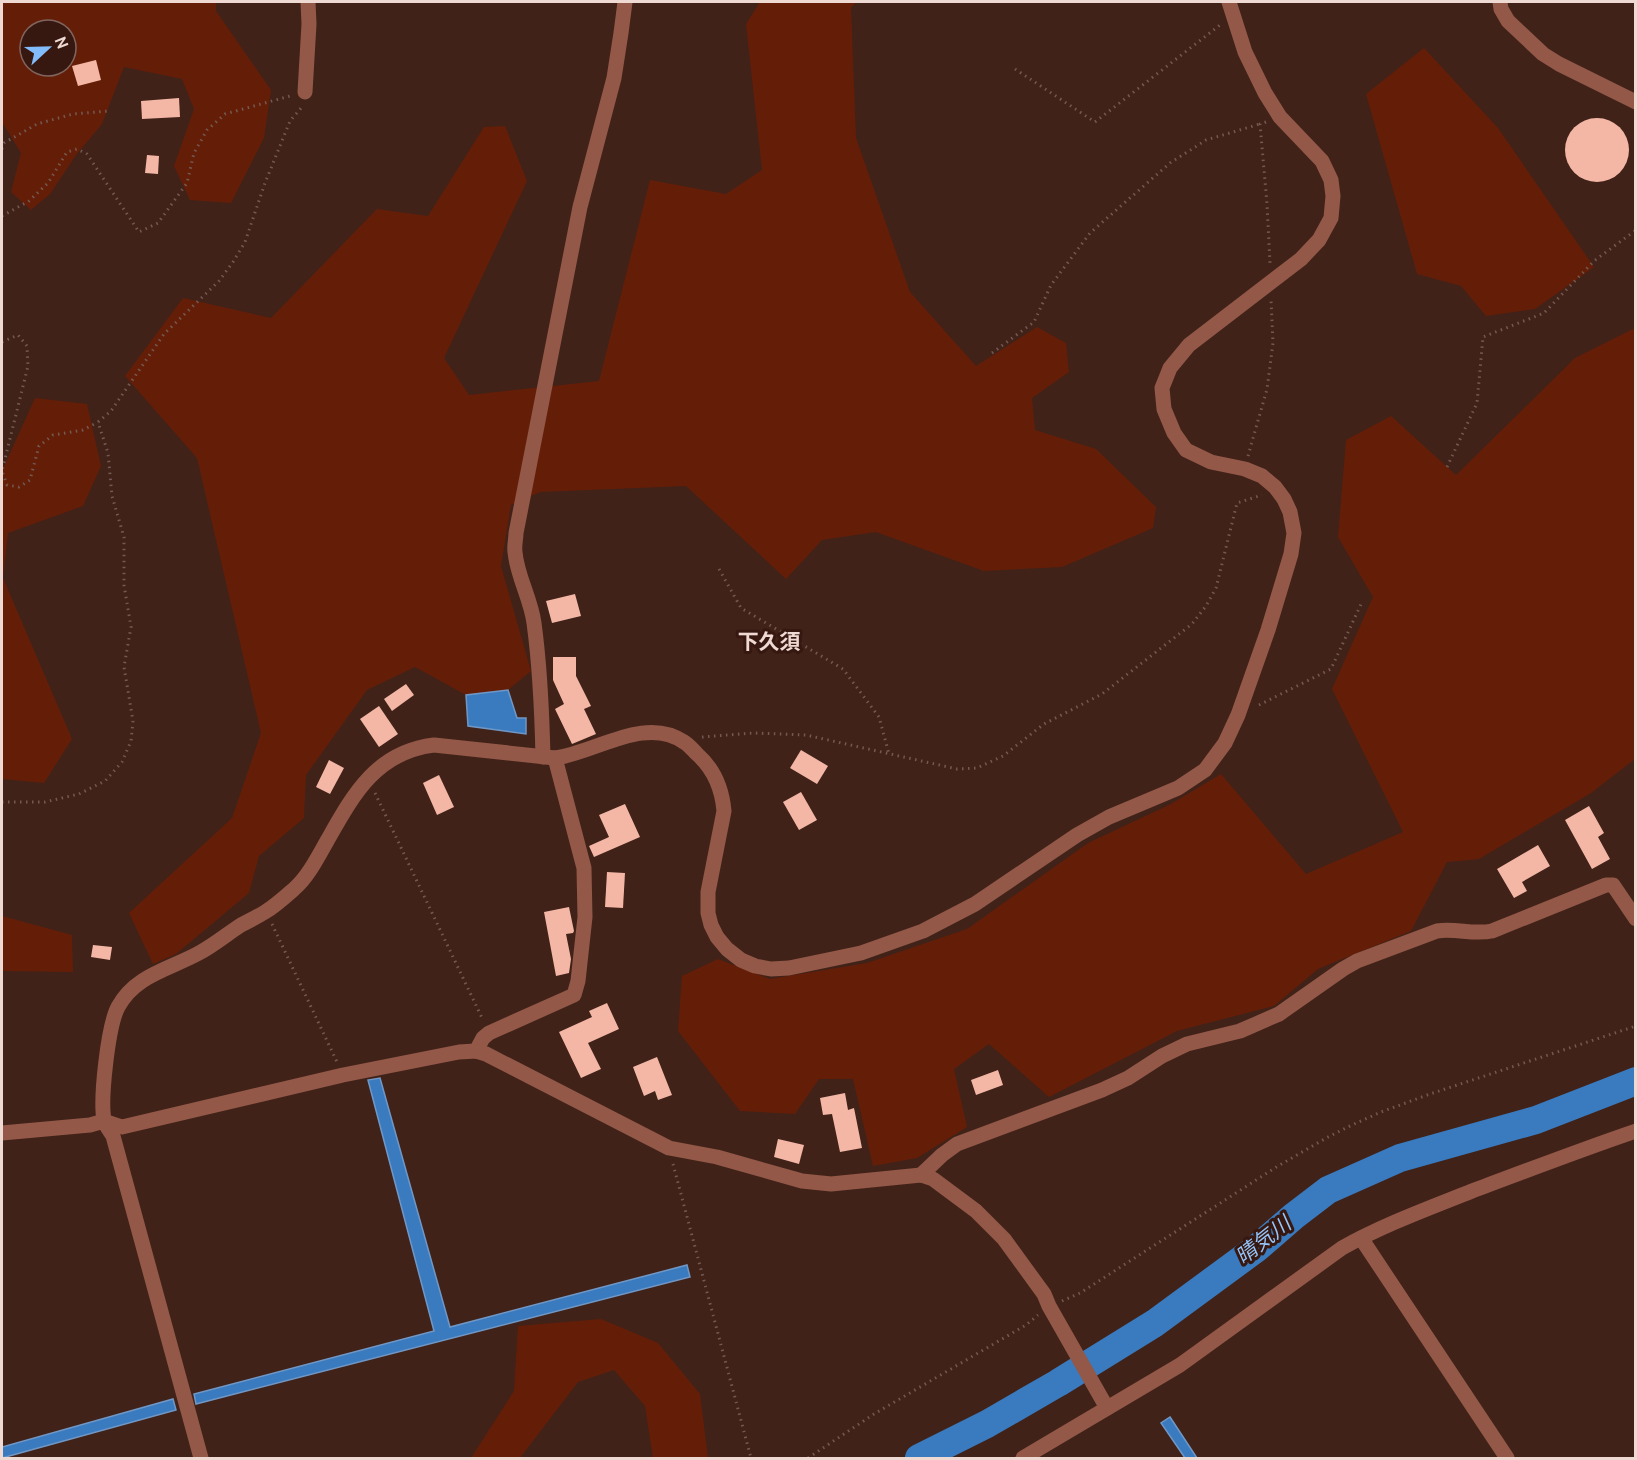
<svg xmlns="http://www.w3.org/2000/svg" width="1637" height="1460" viewBox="0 0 1637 1460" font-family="Cabin,'Noto Sans JP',sans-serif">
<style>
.green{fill:#641e08;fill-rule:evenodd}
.water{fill:#3a7bbf;stroke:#7097c5;stroke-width:1.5}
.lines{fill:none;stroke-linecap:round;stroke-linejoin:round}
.river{stroke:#3a7bbf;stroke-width:28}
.building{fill:#f4b7a6}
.path{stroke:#755951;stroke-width:3;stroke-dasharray:1.5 4.5;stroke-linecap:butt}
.minor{stroke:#935847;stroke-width:15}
.labels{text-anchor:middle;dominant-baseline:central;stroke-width:6;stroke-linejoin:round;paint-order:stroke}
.neighbourhood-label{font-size:21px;font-weight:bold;fill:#eed9d3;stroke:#361810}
.water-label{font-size:21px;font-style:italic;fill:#95c5fb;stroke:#361810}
</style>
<rect width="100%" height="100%" fill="#402219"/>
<g class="green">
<path d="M2 2H216V11L271 90 264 138 231 203 190 200 174 166 194 109 182 79 124 67 102 124 76 155 50 194 31 210 11 192 21 153 2 122ZM30 30H66V66H30Z"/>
<path d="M760 2H856L851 8 856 138 910 292 976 366 1037 327 1066 343 1069 372 1032 398 1035 430 1096 449 1156 507 1153 528 1062 567 984 571 876 532 822 540 786 579 686 486 540 492 511 505 501 566 531 671 508 690 466 695 415 667 367 690 306 775 304 818 259 856 249 893 176 954 153 964 129 913 232 818 261 733 197 458 125 376 183 298 271 318 377 209 428 216 484 127 505 126 527 181 444 358 469 395 599 381 650 180 726 194 762 170 746 24Z"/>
<path d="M1424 48 1498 128 1594 267 1535 309 1486 316 1461 286 1417 274 1366 94Z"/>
<path d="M1633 329 1635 331V759L1591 793 1479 859 1447 862 1411 931 1318 969 1274 1006 1177 1031 1049 1097 989 1044 954 1069 967 1127 917 1158 873 1166 853 1079H819L795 1114 740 1111 678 1031 682 976 718 959 770 979 867 963 967 929 1088 843 1171 804 1221 774 1306 874 1403 832 1332 689 1373 597 1338 537 1346 440 1391 416 1456 475 1575 358Z"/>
<path d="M35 398 87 404 101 466 83 506 8 533 3 578 72 739 44 783 2 779V471Z"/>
<path d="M2 916 72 935 73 972 2 971Z"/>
<path d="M601 1319 658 1343 700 1394 708 1458H653L645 1406 614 1370 578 1382 520 1458H471L514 1391 518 1326Z"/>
</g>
<g class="water">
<path d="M508 690 517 718H526V734L468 726 466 695Z"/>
<path d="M380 1078 450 1327 687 1265 690 1277 196 1404 194 1394 434 1331 368 1080Z"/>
<path d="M173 1399 176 1410 2 1458V1447Z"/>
<path d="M1170 1417 1197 1458H1185L1161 1423Z"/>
</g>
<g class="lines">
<path class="river" d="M919 1458 987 1424 1058 1383 1155 1323 1257 1248 1294 1216 1328 1190 1400 1158 1536 1120 1636 1081"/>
</g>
<g class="building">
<path d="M96 60 101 80 78 86 72 66Z"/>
<path d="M179 98 180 117 142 119 141 101Z"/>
<circle cx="1597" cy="150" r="32"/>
<path d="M147 155 159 156 158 174 145 173Z"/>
<path d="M575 594 581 616 552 623 546 601Z"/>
<path d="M553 657H576V676L591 706 584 709 596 734 572 744 555 709 564 704 553 680Z"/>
<path d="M406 684 414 695 392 711 384 699Z"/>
<path d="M379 706 398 734 379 747 360 719Z"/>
<path d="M801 750 828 766 817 784 790 768Z"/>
<path d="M329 760 344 768 330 794 316 787Z"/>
<path d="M439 775 454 807 437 815 423 783Z"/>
<path d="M801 792 817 820 799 830 783 802Z"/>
<path d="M625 804 640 837 594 857 589 846 609 837 599 815Z"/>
<path d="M1589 806 1604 833 1598 837 1610 859 1592 869 1565 820Z"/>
<path d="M1538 845 1550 866 1522 882 1527 891 1514 898 1497 869Z"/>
<path d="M607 872 625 873 623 908 605 907Z"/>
<path d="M569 907 574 931 573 933 566 934 571 959 569 973 556 976 544 912Z"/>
<path d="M93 945 112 947 110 960 91 957Z"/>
<path d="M607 1003 619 1029 588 1043 601 1069 581 1078 559 1032 592 1017 589 1011Z"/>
<path d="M657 1057 672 1095 658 1100 655 1091 644 1096 633 1067Z"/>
<path d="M998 1070 1003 1085 976 1095 971 1080Z"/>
<path d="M845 1093 848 1110 854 1108 862 1148 840 1152 832 1114 823 1115 820 1098Z"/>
<path d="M778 1139 804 1145 799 1164 774 1157Z"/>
</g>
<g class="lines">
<g class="path">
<path d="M1015 69 1095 122 1220 25"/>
<path d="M1266 122 1260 124 1267 204 1270 263"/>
<path d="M2 149 4 143 37 124 73 114 109 111"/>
<path d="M2 216 29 201 48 183 67 152 77 149 87 154 139 232 158 223 187 183 194 153 207 130 225 114 290 96"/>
<path d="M2 342 18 335 27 346 28 366 2 471 7 485 19 487 30 480 39 446 53 435 83 430 98 422"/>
<path d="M992 353 1034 322 1051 285 1090 233 1170 163 1206 140 1260 124"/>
<path d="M1248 456 1267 389 1273 343 1271 300"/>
<path d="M1447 467 1477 403 1483 337 1544 313 1594 261 1636 230"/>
<path d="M719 569 741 608 843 669 879 717 889 754"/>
<path d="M1259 705 1331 669 1362 602"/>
<path d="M702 737 753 733 806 735 957 769 977 768 1003 756 1044 724 1102 694 1192 624 1206 606 1216 588 1237 503 1262 495"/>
<path d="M375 793 483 1020"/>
<path d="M2 802H45L79 794 105 781 122 762 131 741 133 721 124 667 131 627 124 585V537L112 496 108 453 98 422 111 411 164 334 219 281 233 262 245 242 265 183 290 121 302 107"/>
<path d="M272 924 337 1062"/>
<path d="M673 1164 751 1458"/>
<path d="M1062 1301 1080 1293 1278 1166 1328 1137 1352 1125 1381 1112 1430 1094 1636 1026"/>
<path d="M808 1458 874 1414 1026 1325 1038 1315"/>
</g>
<g class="minor">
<path d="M1500 2 1501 9 1508 21 1543 54 1559 64 1636 102"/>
<path d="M305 92 309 24 308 2"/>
<path d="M543 757C542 713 540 667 534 623 531 599 517 576 515 552 514 546 516 539 516 533L580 207 614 78 621 33 625 2"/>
<path d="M476 1051 483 1038 489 1033 574 995 578 981 585 917 584 868 555 758"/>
<path d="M2 1133 90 1125 104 1121 122 1127 343 1075 459 1052 476 1051 486 1054 669 1148 717 1157 802 1181 831 1184 921 1175 933 1179 976 1211 1004 1239 1044 1294 1049 1306 1107 1408"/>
<path d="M921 1175 942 1155 957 1144 1102 1090 1128 1078 1162 1056 1187 1044 1240 1031 1279 1014 1343 969 1357 961 1437 931C1456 928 1473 935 1492 931L1606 885H1613L1636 919"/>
<path d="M1361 1238 1507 1458"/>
<path d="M201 1458 113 1136C110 1131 105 1125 104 1120 100 1099 108 1026 118 1007 135 975 170 969 199 953 214 945 227 934 241 925 249 921 257 917 265 912 275 906 285 897 294 889 308 877 318 857 327 841 353 795 376 752 434 745L555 758C595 753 645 715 684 742 689 745 693 750 697 754 714 769 722 788 724 811L708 892V913L711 925 717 937 727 949 741 960 755 966 771 969 789 968 861 953 923 931 975 904 1077 835 1109 817 1178 788 1205 770 1225 743 1238 715 1268 630 1291 554 1294 533 1290 512 1284 499 1275 487 1262 476 1245 469 1211 462 1186 450 1174 433 1164 409 1162 388 1170 368 1189 345 1301 259 1319 240 1331 218 1333 196 1331 180 1322 161 1280 117 1265 93 1245 52 1229 2"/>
<path d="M1023 1458 1180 1365 1342 1248C1383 1225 1427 1209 1472 1191 1526 1171 1580 1150 1636 1131"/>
</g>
</g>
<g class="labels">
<g class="neighbourhood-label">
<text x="769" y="641">下久須</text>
</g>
<g class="water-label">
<text transform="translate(1263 1240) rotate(-38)">晴気川</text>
</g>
</g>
<rect width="1637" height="1460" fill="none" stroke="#eed9d3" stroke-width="6"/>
<g transform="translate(48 48) rotate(68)"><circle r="28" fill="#361810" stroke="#80655e" stroke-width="1.5"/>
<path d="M0-4.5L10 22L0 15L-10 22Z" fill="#83bcfb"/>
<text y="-9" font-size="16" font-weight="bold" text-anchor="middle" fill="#eed9d3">N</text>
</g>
</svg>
